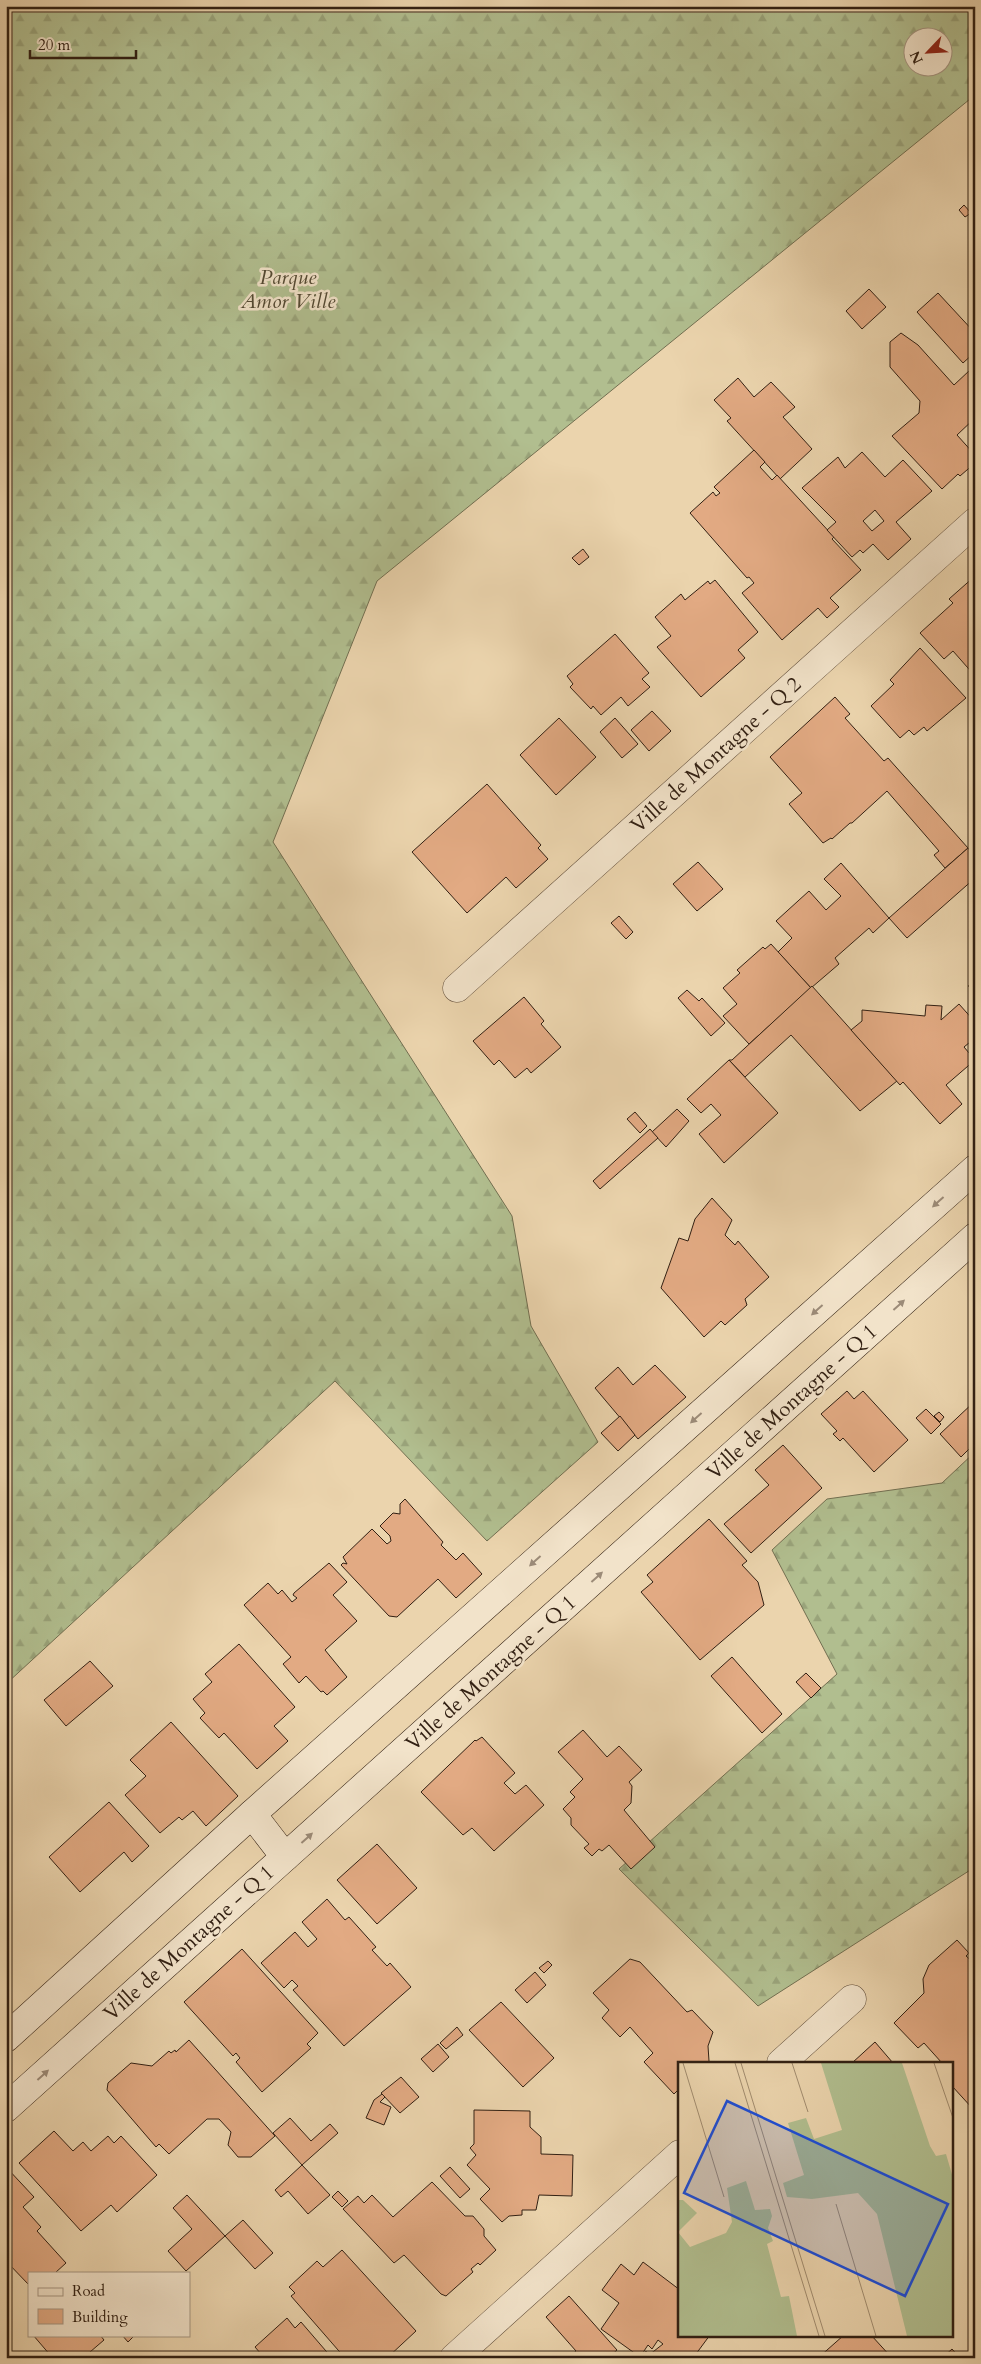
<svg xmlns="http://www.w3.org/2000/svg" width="981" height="2364" viewBox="0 0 981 2364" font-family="Cardo,serif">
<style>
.forest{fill:url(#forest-firs);stroke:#726f51;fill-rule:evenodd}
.building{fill:#e2aa83;stroke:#322013;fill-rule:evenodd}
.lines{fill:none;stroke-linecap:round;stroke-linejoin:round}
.street-casing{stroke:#604d3a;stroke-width:29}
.secondary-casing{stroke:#322013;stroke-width:29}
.street{stroke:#f2e3ca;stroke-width:28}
.secondary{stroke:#f2e3ca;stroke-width:28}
.oneway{fill:#9c8b78}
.labels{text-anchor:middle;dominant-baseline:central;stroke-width:5;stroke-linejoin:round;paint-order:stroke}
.park-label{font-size:21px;font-style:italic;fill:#524832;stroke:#f2e3ca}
.street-label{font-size:21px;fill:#322013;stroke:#f2e3ca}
.inset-road{fill:none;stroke:#a18c6f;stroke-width:1}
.view{fill:#1d4ed8;fill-opacity:0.15;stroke:#1d4ed8;stroke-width:2.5}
.inset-edge{fill:none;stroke:#322013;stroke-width:2.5}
</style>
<defs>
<pattern id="forest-firs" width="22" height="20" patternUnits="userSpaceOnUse" patternTransform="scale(1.25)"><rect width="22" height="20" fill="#b1be8f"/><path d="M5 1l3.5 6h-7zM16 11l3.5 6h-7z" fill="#99a37a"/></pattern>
</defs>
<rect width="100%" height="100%" fill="#ebd4ad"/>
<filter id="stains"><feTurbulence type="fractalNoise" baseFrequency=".004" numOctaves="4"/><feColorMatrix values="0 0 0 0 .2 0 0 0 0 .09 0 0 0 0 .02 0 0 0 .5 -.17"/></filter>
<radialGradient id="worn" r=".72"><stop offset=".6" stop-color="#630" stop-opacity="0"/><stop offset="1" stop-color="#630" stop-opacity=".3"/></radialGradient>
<g class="forest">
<path d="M6 6H975V95L377 581 273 842 512 1216 531 1326 598 1442 487 1541 335 1381 6 1684ZM914 38H944V68H914Z"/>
<path d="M975 1452V1867L758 2006 619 1869 837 1674 772 1550 827 1499 942 1483Z"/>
</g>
<g class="building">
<path d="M964 205 971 213 965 217 959 210Z"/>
<path d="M869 289 886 307 862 329 846 311Z"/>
<path d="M938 293 975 333V352L963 363 917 312Z"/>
<path d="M901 333 918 345 954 385 970 370 975 376V418L957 435 975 455V463L960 476 958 474 942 489 892 436 919 413 920 401 890 367V342Z"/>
<path d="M738 378 754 397 771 382 795 407 783 417 812 449 780 479 727 421 731 418 714 400Z"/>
<path d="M754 450 765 462 760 467 772 480 777 475 834 537 832 539 861 570 830 598 839 607 827 618 818 608 782 640 742 593 754 583 749 577 747 578 690 513 713 492 716 496 720 493 714 487Z"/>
<path d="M862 452 885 477 903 460 932 491 896 522 911 539 888 560 873 544 863 553 860 550 852 557 827 530 836 522 802 488 838 457 845 468ZM875 510 884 521 872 531 863 521Z"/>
<path d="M583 549 589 557 579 565 572 558Z"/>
<path d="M975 576V676L953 651 944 659 920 633 953 603 949 599Z"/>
<path d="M715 580 758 632 738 650 745 658 701 697 657 647 671 636 655 617 681 594 685 600 708 581 710 584Z"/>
<path d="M615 634 649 673 642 679 650 687 628 706 621 697 601 715 593 706 591 709 570 687 573 684 567 676Z"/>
<path d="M920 648 966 698 927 731 924 727 914 735 909 730 900 738 871 706 894 684 890 680Z"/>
<path d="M835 697 850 714 845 718 884 761 888 758 968 848 945 868 934 855 939 851 887 791 852 823H850L832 839 831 838 823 843 789 804 802 793 770 757Z"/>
<path d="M652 711 671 731 649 751 631 730Z"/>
<path d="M559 718 596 757 556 795 520 755Z"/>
<path d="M615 718 638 744 622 758 600 732Z"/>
<path d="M487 784 541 845 538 848 548 859 516 888 506 877 467 913 412 852Z"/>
<path d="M968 848 975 857V878L907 938 889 918Z"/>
<path d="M698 862 723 889 697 911 673 884Z"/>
<path d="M841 863 889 918 873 933 869 928 835 958 839 964 811 988 778 952 792 938 776 921 809 891 826 910 841 896 824 879Z"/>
<path d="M619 916 633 932 626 939 611 923Z"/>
<path d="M771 944 811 988 749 1044 723 1016 737 1004 723 988 740 973 737 970 763 947 765 949Z"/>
<path d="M975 979V993L968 986Z"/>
<path d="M812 986 897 1081 860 1111 791 1035 745 1077 729 1060H732Z"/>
<path d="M687 990 699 1001 702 998 725 1023 711 1036 678 998Z"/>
<path d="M524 997 544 1021 541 1024 561 1047 531 1073 527 1068 515 1078 501 1062 499 1060 494 1065 473 1041Z"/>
<path d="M959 1004 975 1022V1038L964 1047 975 1060 946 1085 962 1104 940 1124 903 1082 900 1085 851 1030 862 1021V1010L925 1016 926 1005 942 1006 941 1020Z"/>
<path d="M729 1060 778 1113 724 1163 699 1134 721 1115 711 1104 701 1113 687 1099Z"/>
<path d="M677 1109 689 1121 666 1147 652 1132Z"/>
<path d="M635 1112 647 1126 640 1133 627 1119Z"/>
<path d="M650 1129 658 1138 600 1189 593 1181Z"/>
<path d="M712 1198 732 1220 725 1235 735 1245 738 1241 769 1277 745 1299 747 1305 725 1325 721 1321 704 1337 661 1288 679 1238 688 1241 695 1219Z"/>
<path d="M655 1365 686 1397 638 1439 595 1388 618 1367 633 1385Z"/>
<path d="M847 1391 854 1399 863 1391 908 1440 874 1472 843 1438 840 1441 833 1434 837 1431 821 1414Z"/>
<path d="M975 1401V1443L961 1457 940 1434Z"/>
<path d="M926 1409 941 1424 931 1434 916 1418Z"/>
<path d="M939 1412 944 1417 940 1422 934 1416Z"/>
<path d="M620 1416 635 1435 618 1451 601 1433Z"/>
<path d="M783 1445 822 1488 751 1553 724 1524 769 1485 755 1470Z"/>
<path d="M405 1499 443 1542 441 1545 456 1560 463 1553 482 1574 456 1598 438 1579 397 1617 389 1616 341 1565 343 1563 347 1564 343 1557 372 1529 387 1544 391 1541 390 1536 380 1526 393 1513 400 1514V1504Z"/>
<path d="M709 1519 747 1561 742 1565 758 1582 764 1605 700 1660 641 1592 653 1582 647 1575Z"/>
<path d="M329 1563 347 1582 333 1595 357 1621 325 1650 347 1677 327 1695 323 1691 321 1692 306 1676 299 1683 283 1664 291 1657 244 1605 268 1583 278 1594 282 1590 292 1602 297 1598 293 1595 294 1593Z"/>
<path d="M239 1644 295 1707 274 1726 288 1741 257 1769 224 1733 219 1738 200 1718 205 1713 193 1699 212 1682 205 1674Z"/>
<path d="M732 1657 782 1714 762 1733 711 1676Z"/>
<path d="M90 1661 113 1686 66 1726 44 1700Z"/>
<path d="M806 1673 821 1688 811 1698 796 1682Z"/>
<path d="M171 1722 238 1796 206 1826 193 1811 182 1820 179 1817 160 1833 125 1795 146 1776 130 1760Z"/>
<path d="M583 1730 607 1757 619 1746 642 1770 629 1782 632 1786 631 1803 624 1810 655 1847 631 1869 609 1845 602 1851 599 1849 592 1856 584 1848 589 1844 571 1825V1818L563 1809 575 1797 570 1792 583 1779 558 1752Z"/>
<path d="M482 1737 515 1773 504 1783 515 1794 526 1785 544 1805 494 1851 472 1828 463 1835 421 1792 475 1740 476 1741Z"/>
<path d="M109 1802 149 1846 132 1862 124 1852 80 1892 49 1857Z"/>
<path d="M377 1844 417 1888 377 1924 337 1880Z"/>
<path d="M327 1899 345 1920 349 1917 376 1947 372 1950 387 1966 390 1963 411 1987 344 2046 293 1990 298 1986 292 1980 284 1988 261 1963 295 1932 308 1947 317 1939 302 1922Z"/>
<path d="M957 1940 969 1953 966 1956 975 1964 973 2109 952 2086V2063H942L924 2043 918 2048 894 2023 924 1993 923 1979 929 1965Z"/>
<path d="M242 1949 318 2033 307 2044 311 2048 262 2092 236 2062 240 2058 236 2053 233 2056 184 2002Z"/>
<path d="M630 1959 640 1962 687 2012 692 2010 713 2032 708 2046 709 2061 707 2063H680V2088L674 2094 644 2062 653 2053 630 2027 620 2037 602 2018 609 2010 593 1993Z"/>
<path d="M548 1961 552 1965 544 1973 539 1968Z"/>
<path d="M535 1972 546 1985 527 2003 515 1990Z"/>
<path d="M501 2002 554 2058 523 2087 469 2030Z"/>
<path d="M457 2027 463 2035 446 2049 440 2043Z"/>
<path d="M189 2040 275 2136 251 2157H238L228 2145 231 2132 219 2119H207L169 2154 159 2144 156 2147 107 2090 108 2083 131 2063 152 2066 169 2051 171 2053 175 2050 176 2052Z"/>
<path d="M875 2042 893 2063H852Z"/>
<path d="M438 2044 449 2057 433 2072 421 2059Z"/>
<path d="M401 2077 419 2097 400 2113 381 2093Z"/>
<path d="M382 2094 385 2097 380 2102 391 2107 384 2125 366 2118 374 2100Z"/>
<path d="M474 2110 530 2111V2127L541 2137V2154L573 2155 572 2196 539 2195 536 2210H522V2215L509 2216 502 2222 480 2199 490 2189 467 2165 476 2155 470 2148 474 2144Z"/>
<path d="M290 2118 311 2141 330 2124 338 2133 302 2165 273 2133Z"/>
<path d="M54 2131 73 2151 83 2142 91 2151 108 2136 114 2143 121 2136 157 2175 117 2212 111 2205 81 2231 19 2163Z"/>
<path d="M302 2165 330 2195 308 2214 288 2191 281 2197 275 2190Z"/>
<path d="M6 2167 34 2197 23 2207 41 2227 37 2231 66 2263 55 2273H29V2285L6 2261Z"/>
<path d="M450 2167 470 2189 460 2198 440 2176Z"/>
<path d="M432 2182 465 2216H473L484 2229V2236L496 2250 480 2265 478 2263 471 2269 473 2272 446 2296 441 2294 404 2255 394 2263 343 2209 358 2196 364 2203 372 2195 393 2217Z"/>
<path d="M338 2191 348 2201 342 2207 332 2197Z"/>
<path d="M187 2195 225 2236 186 2271 168 2251 192 2229 173 2208Z"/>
<path d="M243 2220 273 2253 255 2269 225 2236Z"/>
<path d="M342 2250 416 2331 387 2358H345L291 2296 295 2293 289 2287 317 2261 323 2267Z"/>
<path d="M643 2262 680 2290V2335H710L693 2358 679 2356V2358H639L646 2351 649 2355 663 2344 658 2340 652 2349 648 2345 640 2357 601 2329 619 2303 602 2290 621 2264 634 2275Z"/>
<path d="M569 2296 617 2350 608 2358H568L576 2351 546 2317Z"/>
<path d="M287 2318 295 2328 301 2322 332 2358H257L261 2354 255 2347Z"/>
<path d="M33 2335H100L104 2340 83 2358H56L53 2354 51 2356Z"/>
<path d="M122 2335H135L128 2342Z"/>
<path d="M844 2335H871L892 2358H818Z"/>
<path d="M975 2347V2358H964Z"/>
<path d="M952 2349 960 2358H942Z"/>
</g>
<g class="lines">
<defs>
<g id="street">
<path d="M457 988 975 522"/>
<path d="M781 2063 852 1999"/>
<path d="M454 2358 680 2154"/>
</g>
<g id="secondary">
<path d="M252 1814 285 1857"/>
<path d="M6 2038 252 1814 975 1169"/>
<path d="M6 2108 975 1237"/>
</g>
</defs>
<use href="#street" class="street-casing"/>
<use href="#secondary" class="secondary-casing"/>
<use href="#street" class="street"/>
<use href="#secondary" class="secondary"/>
</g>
<defs><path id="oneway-solid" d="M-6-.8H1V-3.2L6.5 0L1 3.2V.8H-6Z" transform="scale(1.25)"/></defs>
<g class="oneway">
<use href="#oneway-solid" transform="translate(938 1202) rotate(138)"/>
<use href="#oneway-solid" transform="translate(899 1305) rotate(-42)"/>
<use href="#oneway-solid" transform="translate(817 1310) rotate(138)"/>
<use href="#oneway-solid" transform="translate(696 1418) rotate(138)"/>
<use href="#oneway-solid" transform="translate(535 1561) rotate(138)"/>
<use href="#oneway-solid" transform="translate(597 1577) rotate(-42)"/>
<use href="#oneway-solid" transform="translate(307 1838) rotate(-42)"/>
<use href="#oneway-solid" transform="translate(43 2075) rotate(-42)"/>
</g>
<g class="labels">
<g class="park-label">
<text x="288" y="277">Parque<tspan x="288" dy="24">Amor Ville</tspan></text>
</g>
<g class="street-label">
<text transform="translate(716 755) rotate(-42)">Ville de Montagne - Q 2</text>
<text transform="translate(792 1402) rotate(-42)">Ville de Montagne - Q 1</text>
<text transform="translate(491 1673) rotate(-42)">Ville de Montagne - Q 1</text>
<text transform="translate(189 1943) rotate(-42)">Ville de Montagne - Q 1</text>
</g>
</g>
<g transform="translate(678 2062)">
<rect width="275" height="275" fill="#ebd4ad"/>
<path d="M143 1H224L252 84 258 94 268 92 275 116V274H229L199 152 180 131 134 137 109 135 105 121 126 113 110 61 128 56 136 77 164 68ZM68 119 77 148 92 147 94 154 90 166 95 179 89 182 103 235 111 234 119 274H0V138H5L19 151 0 170 12 185 48 171 54 160 49 126Z" fill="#b1be8f"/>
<path class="inset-road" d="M5 1 46 135M57 1 141 274M63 1 147 274M114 1 130 50M256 1 275 56M158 142 198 274"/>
<path class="view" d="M49 39 270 142 227 234 6 131Z"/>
<rect width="275" height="275" class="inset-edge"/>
</g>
<rect width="981" height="2364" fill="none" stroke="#ebd4ad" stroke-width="25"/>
<rect x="8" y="8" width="966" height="2349" fill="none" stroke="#322013" stroke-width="2.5"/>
<rect x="12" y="12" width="956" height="2339" fill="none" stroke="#322013"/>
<rect x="28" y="2272" width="162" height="65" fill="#f2e3ca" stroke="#a59581"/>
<rect x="38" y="2288" width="25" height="8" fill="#f2e3ca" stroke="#a59581"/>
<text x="72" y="2296" font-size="15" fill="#322013">Road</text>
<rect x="38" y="2309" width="25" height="15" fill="#e2aa83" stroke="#a59581"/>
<text x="72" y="2322" font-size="15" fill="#322013">Building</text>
<g transform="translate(928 52) rotate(245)"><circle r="24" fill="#f2e3ca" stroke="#a59581"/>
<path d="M0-4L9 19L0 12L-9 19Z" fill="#8f2418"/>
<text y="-8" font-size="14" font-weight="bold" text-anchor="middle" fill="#322013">N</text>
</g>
<path d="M30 50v8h106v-8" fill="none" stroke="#322013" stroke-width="2.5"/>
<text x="38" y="50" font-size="15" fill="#322013" stroke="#f2e3ca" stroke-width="4" paint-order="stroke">20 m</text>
<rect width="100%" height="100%" filter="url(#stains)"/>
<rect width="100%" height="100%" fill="url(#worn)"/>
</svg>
